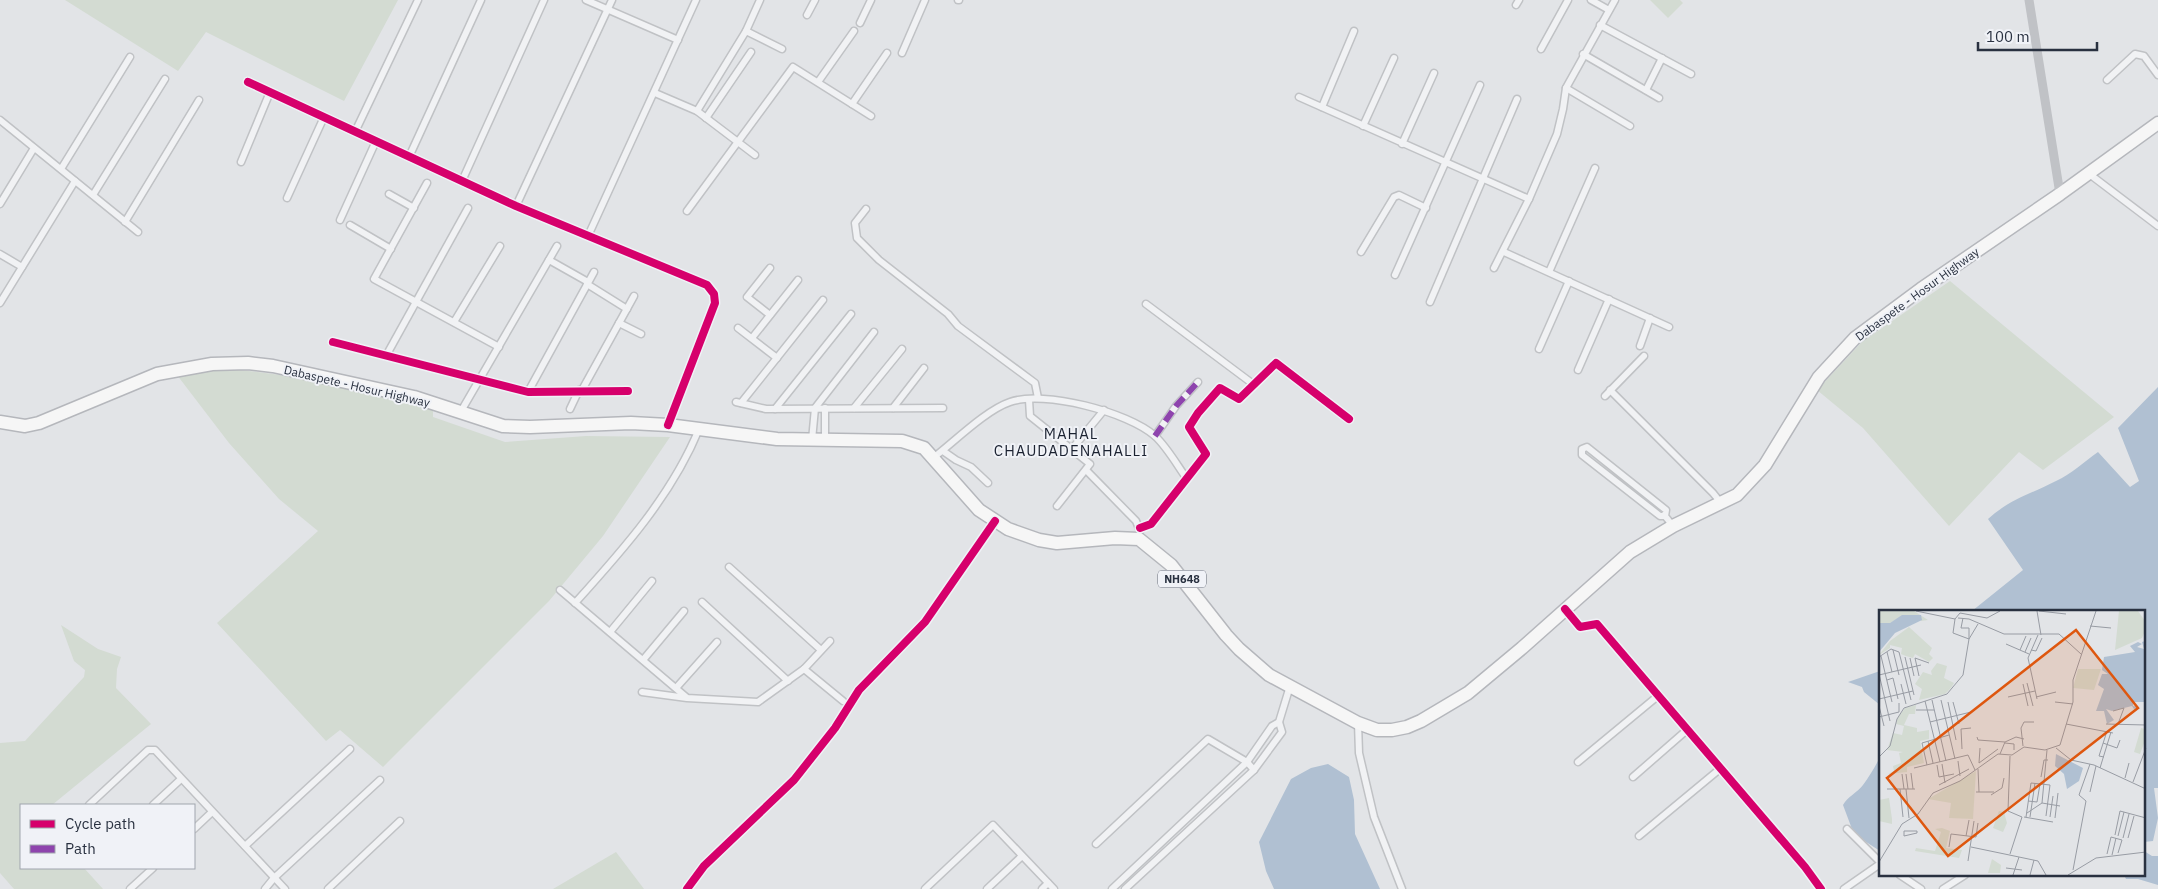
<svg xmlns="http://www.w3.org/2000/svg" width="2158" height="889" viewBox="0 0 2158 889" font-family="'IBM Plex Sans',sans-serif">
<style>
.green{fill:#d3dbd2}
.water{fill:#b0c0d2}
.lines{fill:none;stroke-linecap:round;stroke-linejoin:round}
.street-casing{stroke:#c0c2c5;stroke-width:9}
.highway-casing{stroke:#b5b7bc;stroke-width:15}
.street{stroke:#f1f2f4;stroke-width:6}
.secondary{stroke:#c0c2c6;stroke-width:9}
.highway{stroke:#f6f6f6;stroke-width:12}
.quiet{stroke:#8e44ad;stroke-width:6;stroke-dasharray:12 6;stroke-linecap:butt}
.cycleway-casing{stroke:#f0f2f7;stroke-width:11}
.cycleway{stroke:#d6006c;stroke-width:8}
.labels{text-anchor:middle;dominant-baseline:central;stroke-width:4;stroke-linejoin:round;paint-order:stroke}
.shield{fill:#f0f2f7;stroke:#656b77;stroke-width:1}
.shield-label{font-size:11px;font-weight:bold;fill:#293140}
.street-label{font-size:12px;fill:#293140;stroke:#f0f2f7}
.quarter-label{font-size:15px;letter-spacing:1px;fill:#1b2231;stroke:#f0f2f7}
.inset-road{fill:none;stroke:#989ca4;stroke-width:1}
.view{fill:#de570f;fill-opacity:0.15;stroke:#de570f;stroke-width:2.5}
.inset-edge{fill:none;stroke:#293140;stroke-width:2.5}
</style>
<rect width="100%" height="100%" fill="#e2e4e7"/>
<g class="green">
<path d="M65 0H398L344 101 206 32 178 71Z"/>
<path d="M1650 0H1680L1683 3 1668 18Z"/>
<path d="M1950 281 2114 417 2043 470 2019 452 1949 526 1863 428 1817 390 1862 342Z"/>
<path d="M222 369C294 372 363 393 433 410V417L505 442 586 436 670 437 603 536 549 601 383 767 340 730 326 741 217 623 318 531 279 499 229 443 177 375Z"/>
<path d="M61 625 98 649 121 657 117 669 116 688 151 724 52 805H21V868H84L103 889H14L0 873V743L25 741 84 677 85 670 74 661Z"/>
<path d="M616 852 644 889H553Z"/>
</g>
<g class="water">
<path d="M2158 387V788H2154L2158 818 2153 841 2144 842V612L1972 611 2023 570 1988 519C2010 499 2031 494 2056 481 2071 474 2084 462 2098 452L2130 487 2139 481 2118 428Z"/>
<path d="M1880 671V705L1864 692 1862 687 1848 682Z"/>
<path d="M1880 757V851L1860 838 1852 829 1843 805C1847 797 1858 792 1863 785 1869 777 1875 767 1880 757Z"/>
<path d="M1328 764 1349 777 1354 800 1355 834 1380 889H1274L1266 871 1259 842 1291 779 1311 768Z"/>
<path d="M2144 851 2152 856H2158V885L2138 879H2126L2124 875H2144Z"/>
</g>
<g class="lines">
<defs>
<g id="street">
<path d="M586 0 678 40"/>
<path d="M958 0H959"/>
<path d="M1591 0 1609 10"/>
<path d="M1516 5 1519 0"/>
<path d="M807 15 815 0"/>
<path d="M860 23 871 0"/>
<path d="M1600 25 1691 74"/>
<path d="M746 31 782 49"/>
<path d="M1541 49 1568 0"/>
<path d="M902 53 925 0"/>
<path d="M1583 54 1659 98"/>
<path d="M2107 80 2135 54 2144 56 2158 75"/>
<path d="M248 82 516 206 707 285 714 294 715 303 668 425"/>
<path d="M818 82 854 31"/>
<path d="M1566 88 1630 126"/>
<path d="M1646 90 1662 58"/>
<path d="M655 93 697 111 755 155"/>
<path d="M1299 97 1529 199"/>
<path d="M852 104 887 53"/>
<path d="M1322 107 1354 31"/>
<path d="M697 111 746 31 760 0"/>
<path d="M706 118 751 52"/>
<path d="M0 120 138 232"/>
<path d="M1363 126 1394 58"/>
<path d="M355 132 418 0"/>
<path d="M1402 144 1434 73"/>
<path d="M409 157 481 0"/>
<path d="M241 162 270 92"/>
<path d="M61 169 130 57"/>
<path d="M2088 173 2158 226"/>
<path d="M462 181 544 0"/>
<path d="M427 183 374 279 499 347"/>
<path d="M389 194 414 208"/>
<path d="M93 195 165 79"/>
<path d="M287 198 324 117"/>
<path d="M0 204 34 148"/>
<path d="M516 206 612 0"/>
<path d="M866 209 855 223 857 238 879 260 948 314 958 326 1035 383 1038 398"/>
<path d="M687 211 793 67 871 116"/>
<path d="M340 220 376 141"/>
<path d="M125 222 199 100"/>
<path d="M350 225 391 249"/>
<path d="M588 236 696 0"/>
<path d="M1361 252 1394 197 1399 195 1426 208"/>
<path d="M1504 252 1669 327"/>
<path d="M0 254 22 267"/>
<path d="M549 260 588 282"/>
<path d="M1494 268 1529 199 1557 134 1563 109 1566 88 1615 0"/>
<path d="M1549 272 1595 168"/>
<path d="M1395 275 1480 85"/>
<path d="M587 284 627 309"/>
<path d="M1430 302 1517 99"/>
<path d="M0 303 75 181"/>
<path d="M1146 304 1253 384"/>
<path d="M770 315 747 297 770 268"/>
<path d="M454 322 500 246"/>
<path d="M619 323 641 334"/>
<path d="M738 328 777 358"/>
<path d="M752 338 798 280"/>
<path d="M333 342 528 392 628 391"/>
<path d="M1640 346 1650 318"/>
<path d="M1539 349 1569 281"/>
<path d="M386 356 468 208"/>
<path d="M1578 370 1609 299"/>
<path d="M582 390 634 296"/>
<path d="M1610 390 1713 493 1721 503"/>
<path d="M528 392 594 272"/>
<path d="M1605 396 1644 356"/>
<path d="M1029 400 1030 416 1090 464 1057 506"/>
<path d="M736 402 766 409 943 408"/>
<path d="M741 403 823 300"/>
<path d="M854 408 902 349"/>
<path d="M893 408 924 368"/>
<path d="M570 409 579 390"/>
<path d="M775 409 851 314"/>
<path d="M460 413 557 246"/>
<path d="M1155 436 1176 406 1198 382"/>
<path d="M812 440 815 408 874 332"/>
<path d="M825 441V408"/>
<path d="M1072 449 1104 410"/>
<path d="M943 451 956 460 971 467 988 483"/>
<path d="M933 458C954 442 986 410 1010 402 1044 390 1128 412 1155 436 1167 447 1177 465 1187 479"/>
<path d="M1086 470 1136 521 1140 531"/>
<path d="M1665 516H1660L1582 455V449L1587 447 1666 510 1665 516 1673 526"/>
<path d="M1140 528 1151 524 1206 454 1189 427 1198 413 1220 388 1239 399 1276 363 1349 419"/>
<path d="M729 567 821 650"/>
<path d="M560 590 686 697"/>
<path d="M702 602 788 681"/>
<path d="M575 603C623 550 672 495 699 429"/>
<path d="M1565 609 1580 627 1597 624 1805 867 1821 889"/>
<path d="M610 632 652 581"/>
<path d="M643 660 684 611"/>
<path d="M804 669 843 701"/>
<path d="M676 688 717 642"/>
<path d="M642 692 687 698 758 702 804 669 830 641"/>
<path d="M1358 723 1359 753 1374 817 1402 889"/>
<path d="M1578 762 1659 695"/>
<path d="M1633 777 1688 729"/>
<path d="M89 805 148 750H155L285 889"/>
<path d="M153 805 181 779"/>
<path d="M194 829 212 812"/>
<path d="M1847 829 1880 862"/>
<path d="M1639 836 1721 768"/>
<path d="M1096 844 1208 739 1247 762 1254 770"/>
<path d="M245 846 350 749"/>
<path d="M1900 875 1921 889"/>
<path d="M130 889 153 868"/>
<path d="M265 889 274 878 380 780"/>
<path d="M328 889 400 821"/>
<path d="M687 889 704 866 794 780 835 728 859 690 925 622 995 521"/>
<path d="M925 889 993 825 1054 889"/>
<path d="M987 889 1022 856"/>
<path d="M1042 889 1048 883"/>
<path d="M1112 889 1247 762 1272 726 1279 722 1290 686"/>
<path d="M1125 889 1254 770 1282 732 1279 722"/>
<path d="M1844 889 1880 864"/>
<path d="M1943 889 1965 875"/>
</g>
<path id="highway" d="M0 422 25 426 39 423 157 374 212 364 248 363 273 366 414 397 503 426 530 427 631 423 668 425 777 439 902 441 924 448 979 510 1008 529 1039 540 1057 543 1115 538 1139 539 1171 565 1226 635 1239 649 1269 675 1358 723 1377 730H1392L1407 727 1421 721 1468 693 1522 648 1630 552 1673 526 1737 495 1765 465 1819 377 1855 338 1921 289 2060 194 2158 123"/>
</defs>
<use href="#street" class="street-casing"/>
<use href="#highway" class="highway-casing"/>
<use href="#street" class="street"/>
<path class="secondary" d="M2029 0 2060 194"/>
<use href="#highway" class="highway"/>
<path class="quiet" d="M1155 436 1176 406 1198 382"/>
<defs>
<g id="cycleway">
<path d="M248 82 516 206 707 285 714 294 715 303 668 425"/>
<path d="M333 342 528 392 628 391"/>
<path d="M1140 528 1151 524 1206 454 1189 427 1198 413 1220 388 1239 399 1276 363 1349 419"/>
<path d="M1565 609 1580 627 1597 624 1805 867 1821 889"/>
<path d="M687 889 704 866 794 780 835 728 859 690 925 622 995 521"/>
</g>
</defs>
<use href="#cycleway" class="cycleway-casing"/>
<use href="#cycleway" class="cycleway"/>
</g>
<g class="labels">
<rect class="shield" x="1158" y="570.5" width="48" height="17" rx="4"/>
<g class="shield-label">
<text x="1182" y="579">NH648</text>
</g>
<g class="street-label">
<text transform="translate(1917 294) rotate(-36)">Dabaspete - Hosur Highway</text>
<text transform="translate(357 386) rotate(13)">Dabaspete - Hosur Highway</text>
</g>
<g class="quarter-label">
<text x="1071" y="433">MAHAL<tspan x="1071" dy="17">CHAUDADENAHALLI</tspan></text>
</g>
</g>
<g transform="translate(1879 610)">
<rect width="266" height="266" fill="#e2e4e7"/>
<path d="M0 1H35L49 10 42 11 40 5H25L11 13H0ZM240 1H259L266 11V21L263 28 236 40ZM30 17 53 38 50 44 54 48 50 52 36 44 34 48 27 46 22 44 23 38 11 35V38L0 45 11 31ZM58 53 68 56 65 68 75 73 72 78 66 84 40 90 43 79 36 74 44 62 53 65 52 61ZM199 59H222L215 80 194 78ZM37 95 36 104H30L25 115 38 118V122L50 120V129L41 131 45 153 28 157V162L9 164 15 161 14 156 22 153 20 143 24 142 8 140 14 123 23 125 25 116 17 114 18 109 26 98ZM262 118 266 119 267 128 261 144 255 142ZM97 161 94 209 70 208 72 193 49 189ZM10 188 13 209V214L0 211V190ZM120 201 125 202 128 213 124 222 114 218ZM63 218 71 221 67 238 83 240 80 248 36 241 37 238 56 241 62 222 56 219ZM113 249 122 255 121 263H109Z" fill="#d3dbd2"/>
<path d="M23 5H42L43 10 16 23 0 42V13H11ZM266 31V92H254V96L259 97 255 99 253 96 233 101 227 99 235 110 228 114 225 101H217L225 79 219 75 223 64H229L223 60 225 47 256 42 251 36 259 32 263 34 258 37 265 39 263 32ZM177 144 204 158 200 171 188 179 185 164 176 156Z" fill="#b0c0d2"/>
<path class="inset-road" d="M37 1 76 9 81 3 108 8 121 1M158 1 162 25M160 1 187 4M79 8 90 9 125 24H180L202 44M84 8 82 18H90V29M76 9 74 23 90 29M211 16 232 18M127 34 150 44M14 40 20 65M141 40 147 26M152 40 157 41 163 28M8 42 13 62M146 42 152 28M2 46 13 92M0 47 12 39 20 42 32 90M26 47 35 85M31 48 35 66M0 64 11 111M0 65 42 55M40 66 36 48 50 53M8 70 14 68 19 89M148 73 154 96M22 74 27 94M144 74 149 96M129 87 156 81M157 87 177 82M0 89 34 81M158 89 149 48 159 25M53 90 67 151M62 90 76 149M46 91 61 152M69 92 77 130M74 92 80 114M176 92 194 94M0 96 5 116M37 100H55M234 101 245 98 239 114M0 107 20 102V93M51 112 92 102M187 114 234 123M227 114 267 115M98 127 99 130 126 132M49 131 54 153M126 133 135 134V140M224 133 238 138 241 130M144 136 142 118 145 112H155M177 138 192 150 215 155 267 179M83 139 82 119 92 118M121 144 126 132 137 127 145 129M131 146 129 201 143 207 131 244M0 147 11 136 18 109 25 98 68 84 84 65 90 29 99 14M225 147 220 146 228 121M79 151 81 166M100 153 119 139M100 153 101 138M63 154 66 173M48 155 43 133 70 125M58 155 60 167 75 164M35 158 89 145 96 160M221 158 232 122M99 159 100 182M32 163 34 179M23 164 25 179M27 164 29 179M162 167 165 150H169M246 168 250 153M254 172 267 138M60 175 90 159M8 179H36M21 179 24 207M27 179 30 208M97 182H115M211 182 217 156M112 185 123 178 125 168M149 191 158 192 161 174M163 193 168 140M148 203 163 193 181 196M145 207 174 212M147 207 152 173 171 175 167 206M151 207 156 173M171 207 174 186M176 208 179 183M25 221H38V223L25 226ZM236 225 241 201 267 208M87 226 90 210M239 226 245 202M244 228 250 204M249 228 255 206M70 237 72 224 97 227 99 213M92 237 140 247M228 244 232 227 243 230 239 243M233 245 237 228M89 251 95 211M0 252 23 214 39 204 54 183 81 171 119 144 133 145 145 137 166 140 181 135 194 92V70L217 1M127 258 143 260M194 260 207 191 200 185 211 154M134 265 140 247 159 251 167 265M151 265 155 250M189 265 217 248 267 242"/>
<path class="view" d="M197 20 259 98 69 246 8 168Z"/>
<rect width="266" height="266" class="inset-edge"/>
</g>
<rect x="20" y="804" width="175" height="65" fill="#f0f2f7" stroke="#a0a5ae"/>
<rect x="30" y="820" width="25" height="8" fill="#d6006c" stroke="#a0a5ae"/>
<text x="65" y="829" font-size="15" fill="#293140">Cycle path</text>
<rect x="30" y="845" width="25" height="8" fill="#8e44ad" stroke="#a0a5ae"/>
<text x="65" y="854" font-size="15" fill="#293140">Path</text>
<path d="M1978 42v8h119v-8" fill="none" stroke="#293140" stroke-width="2.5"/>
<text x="1986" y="42" font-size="15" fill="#293140" stroke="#f0f2f7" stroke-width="4" paint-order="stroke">100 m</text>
</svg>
